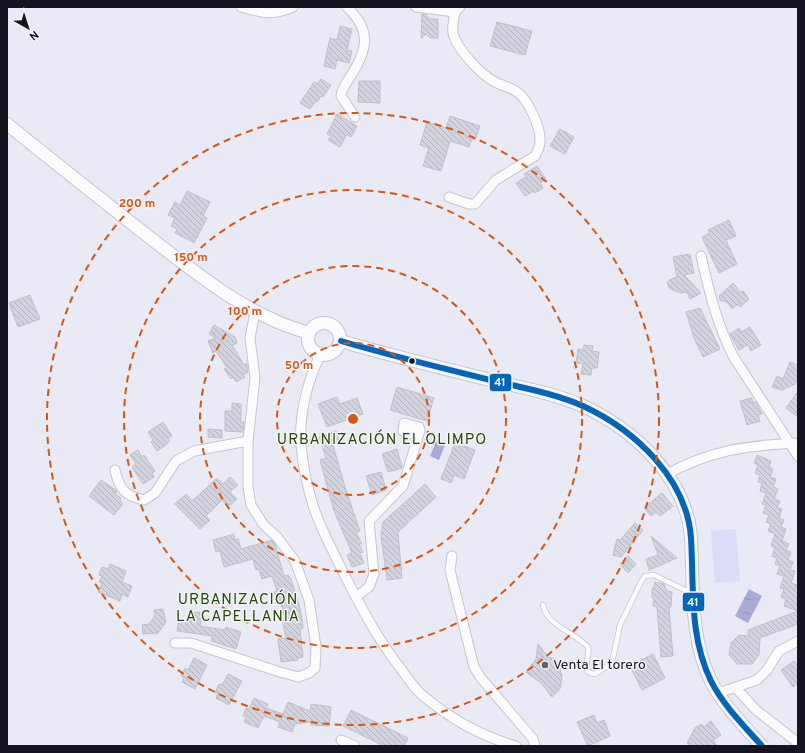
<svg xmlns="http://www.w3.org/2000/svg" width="805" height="753" viewBox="0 0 805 753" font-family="Overpass,sans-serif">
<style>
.green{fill:#dadcf8}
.water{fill:url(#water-ripples)}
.building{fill:url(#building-back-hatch);stroke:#c0c0cc}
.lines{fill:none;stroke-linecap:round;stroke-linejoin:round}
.lane-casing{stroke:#c4c5d1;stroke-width:6}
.street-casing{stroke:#c4c5d1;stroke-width:11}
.secondary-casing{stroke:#c4c5d1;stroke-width:14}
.lane{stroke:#fcfcfe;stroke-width:4.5}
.street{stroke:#fcfcfe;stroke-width:9}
.secondary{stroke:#fcfcfe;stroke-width:12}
.bus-1-casing{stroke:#f3f3fa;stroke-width:9}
.bus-1{stroke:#0065bd;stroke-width:6}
.ring{fill:none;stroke:#dd560d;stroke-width:2;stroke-dasharray:7 5}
.bus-dot{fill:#151521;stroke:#f3f3fa;stroke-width:1.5}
.poi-dot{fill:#5f606b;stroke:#f3f3fa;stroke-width:1.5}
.labels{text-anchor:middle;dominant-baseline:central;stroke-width:3;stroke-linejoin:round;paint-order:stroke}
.poi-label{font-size:14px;fill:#151521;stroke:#f3f3fa;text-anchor:start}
.neighbourhood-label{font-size:15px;letter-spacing:1px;fill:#274904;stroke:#f3f3fa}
.centre{fill:#dd560d;stroke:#f3f3fa;stroke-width:2}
.ring-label{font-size:12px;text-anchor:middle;font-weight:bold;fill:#dd560d;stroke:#f3f3fa;stroke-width:3;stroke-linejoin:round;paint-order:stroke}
.line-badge{stroke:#f3f3fa;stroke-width:1.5}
.badge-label{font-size:11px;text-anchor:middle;font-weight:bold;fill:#fff}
</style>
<defs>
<pattern id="water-ripples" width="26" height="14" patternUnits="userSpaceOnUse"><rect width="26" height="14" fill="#a9aad6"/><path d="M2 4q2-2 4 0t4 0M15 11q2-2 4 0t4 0" fill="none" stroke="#9191b7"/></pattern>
<pattern id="building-back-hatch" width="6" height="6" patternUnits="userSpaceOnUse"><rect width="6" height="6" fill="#d2d3de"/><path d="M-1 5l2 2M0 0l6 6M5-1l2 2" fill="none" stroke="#b3b4be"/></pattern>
</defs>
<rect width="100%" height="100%" fill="#e9eaf5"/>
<path class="green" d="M736 529 740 581 715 583 711 531Z"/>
<g class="water">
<path d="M437 440 446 443 439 460 430 456Z"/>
<path d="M749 589 762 596 748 623 735 616Z"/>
</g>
<g class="building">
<path d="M422 14H426L429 19H438V38H430L426 34 421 38Z"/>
<path d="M497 22 532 31 525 55 490 46Z"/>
<path d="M340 26 352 29 347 50 352 51 349 63 337 60 335 69 324 66 330 38 337 40Z"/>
<path d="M321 79 331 85 323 97 321 96 318 101H316L310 109 300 103 314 82 317 84Z"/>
<path d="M359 81H380V103L358 102Z"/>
<path d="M337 114 357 126 351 137 347 134 340 147 328 140 331 136 327 134Z"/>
<path d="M450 116 480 126 475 140 472 139 469 147 450 141 441 171 423 166 429 148 420 145 427 122 446 128Z"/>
<path d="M560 129 574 137 565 154 550 146Z"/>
<path d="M537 166 546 179 540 183 543 188 535 193 534 191 525 196 516 183 526 177 524 174Z"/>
<path d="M187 191 210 202 203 216 207 218 194 243 175 233 177 229 171 226 175 218 168 215 175 202 180 205Z"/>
<path d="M729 220 736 236 726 240 737 264 719 273 702 237 710 233 708 230Z"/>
<path d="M690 254 694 273 684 275 701 293 690 299 687 292 681 293 670 289 667 283 669 280 677 277 673 257Z"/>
<path d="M733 283 740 292 743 291 749 299 740 307 738 304 732 309 727 302 720 300 719 296Z"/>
<path d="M30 295 40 319 18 327 9 303Z"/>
<path d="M700 308 720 349 703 357 694 338 686 312Z"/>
<path d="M214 325 235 337 237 343 232 345 244 365 246 363 247 365 248 372 243 375 245 377 236 382 233 377 231 379 224 369 227 368 216 351 213 353 208 341 216 338 209 334Z"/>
<path d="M750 327 761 345 751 351 748 345 739 350 730 334 739 328 741 332Z"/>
<path d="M584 345 593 346 592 351 599 352 597 368H592L591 375 581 374 583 364 576 363 578 349 583 350Z"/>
<path d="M790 362 798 365V377L795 384 782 390 772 387 777 376 783 379Z"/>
<path d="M397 387 434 398 427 421 390 410Z"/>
<path d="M798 391V417L786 408Z"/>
<path d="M337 397 340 404 357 398 363 414 327 427 318 404Z"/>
<path d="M752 398 753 403 756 402 762 414 758 415 760 421 747 425 740 401Z"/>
<path d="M232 403 241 404V422H244L243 432 225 431V411H232Z"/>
<path d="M163 422 172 436 168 438 170 441 166 445 157 451 151 442 153 440 148 432Z"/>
<path d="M208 429 222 430V438L208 437Z"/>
<path d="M336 431 340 443 333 445 345 487 360 531 356 532 362 544H359L363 552 360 553 364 563 352 567 347 555 352 553 334 511 320 460 326 458 319 437Z"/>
<path d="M455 443 475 450 464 479 454 475 451 483 441 479Z"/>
<path d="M397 449 402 468 388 472 382 454Z"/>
<path d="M138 450 142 457 144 455 155 471 152 473 154 477 143 484 132 467 136 464 130 455Z"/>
<path d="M757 455 771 461 769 467 773 469 770 477 776 479 773 487 778 489 774 499 780 501 777 508 782 509 779 518 784 520 781 527 786 529 782 541 789 544 786 550 791 552 788 560 793 562 790 570 795 571 791 583 797 585 795 591 798 593V611L784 606 786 599 781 597 784 589 780 588 784 576 777 574 780 566 775 564 777 558 772 556 775 548 771 546 775 534 768 531 771 524 766 522 769 515 763 513 766 505 762 504 766 493 760 491 762 483 758 482 760 475 755 473 758 465 754 463Z"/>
<path d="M381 472 386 490 372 495 366 476Z"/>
<path d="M230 477 238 485 230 492 237 499 228 507 222 500 206 516 210 520 200 529 175 504 186 494 192 501 217 478 223 484Z"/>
<path d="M101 480 117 491 115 494 121 498 120 501 123 504 114 515 89 496Z"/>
<path d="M425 484 436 497 398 532 402 578 387 580 381 536 383 522Z"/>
<path d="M662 493 673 506 660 516 656 512 651 516 644 508Z"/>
<path d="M635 523 643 530 621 557 613 555 617 539 620 540Z"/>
<path d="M234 534 235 540 238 539 241 549 272 540 275 544 284 576 288 575 291 579 300 608 302 620 303 628 300 629 303 657 298 658V660L281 662 278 639 286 638 282 620H285L280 599 277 600 274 592 277 591 272 576 262 579 259 569 256 570 253 559 224 567 220 551 216 552 213 540Z"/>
<path d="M651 536 677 558 649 570 646 559 658 555Z"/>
<path d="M628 556 636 564 628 573 620 564Z"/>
<path d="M110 564 126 571 122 582 132 586 128 597 122 594 120 601 98 592 102 583 99 582 102 576 99 575 102 567 108 569Z"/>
<path d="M655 582 665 584V589H667V591L672 592 671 607H669L673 656 661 657 657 607 653 606 654 598H652V588H654Z"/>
<path d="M163 609 166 622 158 633 143 634 142 625 149 624 155 616 154 610Z"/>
<path d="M798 611V624L760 638 759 655 752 664H737L729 655 731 643 739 635 749 636 748 630Z"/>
<path d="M193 612 202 613 200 626 225 630 226 627 241 632 236 649 211 641 213 636 177 631 179 619 192 621Z"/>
<path d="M538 644 548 657 556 659 562 676 560 689 552 697 541 683 526 672 536 659Z"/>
<path d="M653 654 665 678 642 690 630 666Z"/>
<path d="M194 658 207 665 195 689 182 682 184 677 181 676 185 668 188 670Z"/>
<path d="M794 661 798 667V683L793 687 781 670Z"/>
<path d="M228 674 242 681 229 705 216 698 218 693 215 692 219 684 222 685Z"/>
<path d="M254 698 268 704 266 708 283 714 288 702 310 711 311 704 331 707 329 726 311 725V722L295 724 292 732 278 727 280 722 264 716 258 728 244 722 246 717 243 716 246 708 249 709Z"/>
<path d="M351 710 408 738 404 746H384L343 726Z"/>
<path d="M594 715 597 723 604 720 610 736 588 746 577 722Z"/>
<path d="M711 721 721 735 713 740 717 746H692L687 743 695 728 701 724 704 727Z"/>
</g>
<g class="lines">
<defs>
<path id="lane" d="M543 605C547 626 574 632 588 647 591 658 578 672 595 674L609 665 613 658 620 625 642 580 645 576 654 575 691 593"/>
<g id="street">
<path d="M241 7C262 13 273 16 293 7"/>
<path d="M347 7C370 29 369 47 352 74 348 81 342 87 341 96L355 117"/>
<path d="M416 7 455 12 460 7"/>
<path d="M449 197 469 204H475L496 180 535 156C538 151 540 147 540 141 541 128 528 99 517 92 511 87 502 86 495 82 481 75 456 48 453 33 452 26 454 18 455 12"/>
<path d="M701 256C709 291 717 324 733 356L798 456"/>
<path d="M320 355C307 383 299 415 301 446 303 466 307 486 313 505 319 525 330 545 339 564 358 602 377 639 404 673 409 680 414 688 421 694 449 718 480 736 516 746"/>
<path d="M115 470C119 489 125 496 144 500L155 493 176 461 194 451 248 441"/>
<path d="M667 474C712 450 745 446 794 443"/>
<path d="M452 556 450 570 474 667 481 678 533 739 535 746"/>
<path d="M356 597 369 587 374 574 369 521 403 486 420 430 419 427 404 423 403 431 418 436"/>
<path d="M175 643H191L280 672 298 677 309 673 315 668 316 647 309 600 295 561 277 537 263 524 251 505 248 487V441L255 378 250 338 255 312"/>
<path d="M736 688 755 709 798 743"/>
<path d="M718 693 757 680 767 670 779 651 798 641"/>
<path d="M341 740 355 746"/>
</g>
<g id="secondary">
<path d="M7 124C54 162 102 200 149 237 199 275 247 316 309 333"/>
<circle cx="324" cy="339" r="16"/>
<path d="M341 341C391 356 443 368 494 381 524 388 556 394 583 406 635 430 687 479 691 538 694 587 689 636 711 681 723 705 744 726 762 746"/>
</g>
</defs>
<use href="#lane" class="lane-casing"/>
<use href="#street" class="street-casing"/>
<use href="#secondary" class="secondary-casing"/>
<use href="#lane" class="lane"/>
<use href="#street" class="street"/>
<use href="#secondary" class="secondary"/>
<defs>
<path id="bus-1" d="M341 341C391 356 443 368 494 381 524 388 556 394 583 406 635 430 687 479 691 538 694 587 689 636 711 681 723 705 744 726 762 746"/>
</defs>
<use href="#bus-1" class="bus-1-casing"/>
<use href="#bus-1" class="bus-1"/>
</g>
<g class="ring">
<circle cx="353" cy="419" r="76"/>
<circle cx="353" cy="419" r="153"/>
<circle cx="353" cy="419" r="229"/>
<circle cx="353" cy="419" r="306"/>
</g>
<circle class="bus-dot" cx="412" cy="361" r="3.5"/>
<circle class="poi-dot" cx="545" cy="665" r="4"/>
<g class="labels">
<g class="poi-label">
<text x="553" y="665">Venta El torero</text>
</g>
<g class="neighbourhood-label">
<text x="382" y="440">URBANIZACIÓN EL OLIMPO</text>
<text x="238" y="600">URBANIZACIÓN<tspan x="238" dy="17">LA CAPELLANIA</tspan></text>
</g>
</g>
<circle cx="353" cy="419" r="6" class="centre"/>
<g class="ring-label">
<text x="137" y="207">200 m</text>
<text x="191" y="261">150 m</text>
<text x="245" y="315">100 m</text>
<text x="299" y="369">50 m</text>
</g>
<g class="line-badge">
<rect x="489" y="373" width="23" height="19" rx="4" fill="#0065bd"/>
<rect x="682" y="592" width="23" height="20" rx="4" fill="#0065bd"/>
</g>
<g class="badge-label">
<text x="500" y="386">41</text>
<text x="693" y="606">41</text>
</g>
<rect width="805" height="753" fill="none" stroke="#151521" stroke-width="16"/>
<g transform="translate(28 28) rotate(141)" stroke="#f3f3fa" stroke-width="3" paint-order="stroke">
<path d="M0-3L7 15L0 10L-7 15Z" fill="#151521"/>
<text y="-6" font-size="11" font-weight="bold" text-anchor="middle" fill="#151521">N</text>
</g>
</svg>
